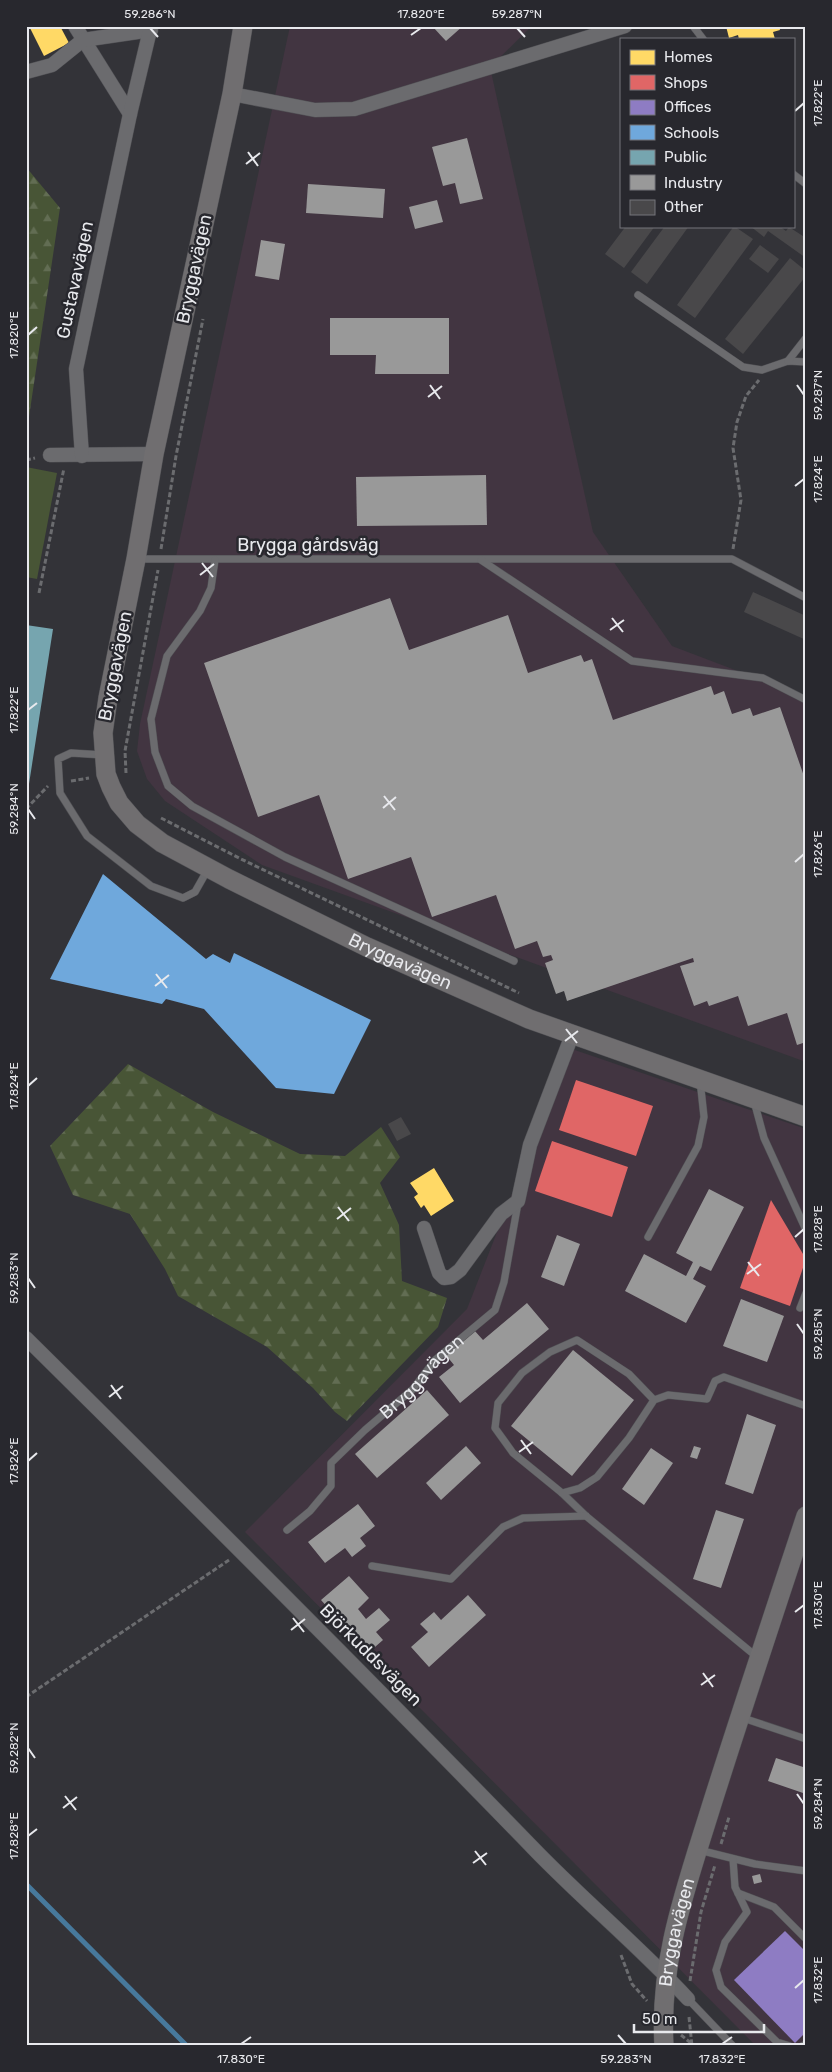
<svg xmlns="http://www.w3.org/2000/svg" width="832" height="2072" viewBox="0 0 832 2072" font-family="Rubik,sans-serif">
<style>
.industrial{fill:#423541}
.forest{fill:url(#forest-firs)}
.garden{fill:#485536}
.homes{fill:#ffd966}
.shops{fill:#e06666}
.offices{fill:#8e7cc3}
.schools{fill:#6fa8dc}
.public{fill:#76a5af}
.industry{fill:#999}
.lines{fill:none;stroke-linecap:round;stroke-linejoin:round}
.stream{stroke:#47799c;stroke-width:5}
.building{fill:#49484a}
.service-casing{stroke:#515155;stroke-width:8}
.minor-casing{stroke:#515155;stroke-width:15}
.secondary-casing{stroke:#515155;stroke-width:20}
.path{stroke:#6b6c6f;stroke-width:3;stroke-dasharray:5 2.5;stroke-linecap:butt}
.service{stroke:#6b6b6e;stroke-width:7}
.minor{stroke:#6b6b6e;stroke-width:14}
.secondary{stroke:#706e70;stroke-width:19}
.ticks{fill:none;stroke:#e8e9ed;stroke-width:2}
.labels{text-anchor:middle;dominant-baseline:central;stroke-width:5;stroke-linejoin:round;paint-order:stroke}
.street-label{font-size:18px;fill:#e8e9ed;stroke:#28282e}
.neatline{fill:none;stroke:#e8e9ed;stroke-width:2}
.ticks-label{font-size:12px;text-anchor:middle;fill:#e8e9ed}
</style>
<defs>
<pattern id="forest-firs" width="22" height="20" patternUnits="userSpaceOnUse" patternTransform="scale(1.25)"><rect width="22" height="20" fill="#485536"/><path d="M5 1l3.5 6h-7zM16 11l3.5 6h-7z" fill="#626d53"/></pattern>
</defs>
<rect width="100%" height="100%" fill="#333338"/>
<g class="industrial">
<path d="M290 26H532L490 67 593 532 672 646 806 697V1062L262 865 165 801 147 779 137 751 140 724Z"/>
<path d="M569 1048 806 1129V2046H756L245 1532 467 1309Z"/>
</g>
<g class="forest">
<path d="M26 167 60 208 26 437Z"/>
<path d="M128 1064 213 1112 300 1154 345 1156 381 1127 400 1157 380 1183 399 1225 402 1281 447 1298 438 1327 347 1421 335 1412 313 1388 267 1347 178 1296 165 1269 130 1214 73 1195 50 1146Z"/>
</g>
<path class="garden" d="M26 467 57 473 37 579 26 577Z"/>
<g class="homes">
<path d="M29 26H60L69 43 44 56Z"/>
<path d="M726 26H779L780 30 773 32 775 39H739L738 35 729 38Z"/>
<path d="M434 1168 454 1201 431 1216 424 1205 421 1208 414 1197 418 1194 410 1183Z"/>
</g>
<g class="shops">
<path d="M576 1080 653 1106 636 1156 559 1130Z"/>
<path d="M552 1141 628 1167 612 1217 535 1191Z"/>
<path d="M771 1200 806 1259 790 1306 740 1288Z"/>
</g>
<path class="offices" d="M785 1931 806 1952V2032L795 2043 734 1980Z"/>
<path class="schools" d="M103 874 206 959 213 954 230 963 234 953 371 1020 334 1094 276 1088 204 1009 166 999 162 1004 50 979Z"/>
<path class="public" d="M26 625 53 629 29 784 26 783Z"/>
<g class="industry">
<path d="M432 26H463L446 41Z"/>
<path d="M467 138 483 199 460 204 455 183 443 186 432 147Z"/>
<path d="M308 184 385 189 383 218 306 213Z"/>
<path d="M437 200 443 222 415 229 409 207Z"/>
<path d="M261 240 285 244 279 280 255 276Z"/>
<path d="M330 318H449V374H375L376 355H330Z"/>
<path d="M486 475 487 525 357 526 356 477Z"/>
<path d="M390 598 409 650 508 615 528 673 581 655 584 662 592 659 613 720 711 686 714 695 724 691 732 714 750 708 753 716 780 707 806 782V1042L797 1045 787 1013 748 1026 738 996 709 1006 707 1001 694 1006 680 966 694 962 693 958 567 1001 564 991 556 994 545 963 553 960 551 955 543 957 537 941 515 949 496 895 432 917 411 857 348 879 319 795 258 817 204 663Z"/>
<path d="M709 1189 744 1207 711 1271 700 1266 693 1279 706 1286 686 1323 625 1291 644 1254 686 1276 693 1262 676 1253Z"/>
<path d="M557 1235 580 1244 564 1286 541 1277Z"/>
<path d="M741 1299 784 1316 767 1362 723 1346Z"/>
<path d="M527 1303 549 1329 460 1403 439 1377 454 1365 445 1354 474 1330 483 1340Z"/>
<path d="M573 1350 634 1400 572 1476 511 1426Z"/>
<path d="M427 1390 449 1415 377 1478 355 1454Z"/>
<path d="M747 1414 776 1425 753 1494 725 1484Z"/>
<path d="M466 1446 481 1463 441 1500 426 1483Z"/>
<path d="M694 1446 701 1448 697 1459 690 1457Z"/>
<path d="M651 1448 673 1463 644 1505 622 1489Z"/>
<path d="M358 1504 375 1526 360 1538 366 1546 352 1557 345 1548 325 1563 308 1542Z"/>
<path d="M716 1510 744 1519 721 1588 693 1579Z"/>
<path d="M349 1576 369 1598 358 1609 366 1619 379 1608 390 1620 376 1632 383 1640 368 1653 321 1600Z"/>
<path d="M468 1595 486 1615 429 1667 411 1647 428 1632 420 1624 434 1612 441 1620Z"/>
<path d="M776 1758 806 1768V1794L768 1781Z"/>
<path d="M760 1874 762 1882 754 1884 752 1876Z"/>
</g>
<g class="lines">
<path class="stream" d="M26 1884 187 2046"/>
</g>
<g class="building">
<path d="M626 226H655L624 268 605 254Z"/>
<path d="M665 226H689L647 284 631 272Z"/>
<path d="M734 226 753 239 695 318 677 305Z"/>
<path d="M750 226H779L786 231 789 227 806 238V258L768 231 764 237Z"/>
<path d="M760 245 779 259 768 273 749 259Z"/>
<path d="M790 258 806 271V276L743 354 725 339Z"/>
<path d="M753 592 806 616V640L744 612Z"/>
<path d="M401 1117 411 1134 397 1141 388 1124Z"/>
</g>
<g class="lines">
<defs>
<g id="service">
<path d="M693 26 703 39"/>
<path d="M793 174 806 184"/>
<path d="M638 295 743 367 762 370 788 361 806 362"/>
<path d="M788 361 806 338"/>
<path d="M136 559H732L806 598"/>
<path d="M215 560 211 588 200 611 167 656 151 719 155 752 168 786 192 806 285 857 514 961"/>
<path d="M481 560 632 661 763 678 806 700"/>
<path d="M104 755 71 753 58 759 60 793 87 836 151 886 183 898 195 892 208 869"/>
<path d="M754 1101 764 1138 806 1230"/>
<path d="M648 1237 698 1146 704 1117 700 1080"/>
<path d="M800 1308 806 1293"/>
<path d="M654 1400 629 1374 577 1340 550 1352 522 1373 498 1403 495 1428 513 1453 562 1493 580 1488 597 1477 629 1438 654 1400 668 1395 707 1399 715 1381 724 1377 806 1406"/>
<path d="M562 1493 586 1516 757 1657"/>
<path id="s1" d="M287 1530 310 1511 331 1486V1463L365 1430 413 1389 435 1360 495 1310 504 1282 518 1203"/>
<path d="M372 1566 451 1579 503 1527 523 1518 586 1516"/>
<path d="M740 1717 806 1739"/>
<path d="M699 1850 755 1864 806 1871"/>
<path d="M733 1859 735 1887 747 1912 725 1942 716 1970 721 1987 777 2042 790 2046"/>
<path d="M738 1893 774 1907 806 1939"/>
<path d="M688 1999 733 2046"/>
<path d="M802 2046 806 2044"/>
</g>
<g id="minor">
<path d="M75 26 130 114"/>
<path d="M26 72 52 65 83 40 151 30"/>
<path d="M232 94 315 110 354 109 625 26"/>
<path d="M50 455 154 454"/>
<path d="M82 456 76 369 130 114 151 26"/>
<path d="M424 1228 439 1273 444 1278 451 1277 460 1270 501 1214 518 1201 530 1145 572 1035"/>
<path d="M26 1338C197 1507 366 1676 533 1848 583 1900 639 1946 688 1999"/>
</g>
<g id="secondary">
<path id="s2" d="M243 26 232 94 154 454 136 559 108 698 103 733 106 774 111 787 119 803 137 824 162 843 229 879 367 947 529 1019 806 1117"/>
<path id="s3" d="M664 2046C659 1959 686 1888 711 1807 742 1709 774 1613 806 1516"/>
</g>
</defs>
<use href="#service" class="service-casing"/>
<use href="#minor" class="minor-casing"/>
<use href="#secondary" class="secondary-casing"/>
<g class="path">
<path d="M26 460 35 458"/>
<path d="M161 549 176 456 203 319"/>
<path d="M733 549 741 500 733 448 737 422 746 396 759 380"/>
<path d="M39 593 64 468"/>
<path d="M126 773 125 751 158 570"/>
<path d="M71 781 89 778"/>
<path d="M26 809 48 786"/>
<path d="M161 818 241 859 519 993"/>
<path d="M26 1697 229 1560"/>
<path d="M721 1844 729 1817"/>
<path d="M621 1955 632 1984 647 2001"/>
<path d="M690 1981 701 1912 715 1865"/>
<path d="M689 2017 692 2046"/>
<path d="M681 2035 692 2044"/>
</g>
<use href="#service" class="service"/>
<use href="#minor" class="minor"/>
<use href="#secondary" class="secondary"/>
</g>
<path class="ticks" d="M150 28 158 37M517 28 525 37M411 35 421 28M795 111 804 103M248 152 258 166M246 164 260 153M28 335 37 327M430 385 440 399M797 385 804 395M428 397 442 386M795 486 804 479M202 563 213 577M200 575 214 564M612 618 623 632M610 630 624 620M28 710 37 703M384 796 395 810M383 808 396 797M28 809 35 819M795 862 804 854M156 974 167 988M155 986 169 975M566 1029 577 1043M565 1041 578 1031M28 1086 37 1078M338 1207 349 1221M337 1219 351 1208M795 1237 804 1229M748 1262 759 1276M747 1274 761 1264M28 1278 35 1288M797 1324 804 1334M111 1385 121 1399M109 1397 123 1386M521 1440 531 1454M519 1452 533 1442M28 1461 37 1453M795 1612 804 1605M293 1618 304 1632M291 1630 305 1619M703 1673 713 1687M701 1685 715 1675M28 1748 35 1758M797 1794 804 1804M65 1796 76 1810M63 1808 77 1797M28 1836 37 1829M475 1851 486 1865M473 1863 487 1853M795 1988 804 1980M618 2035 626 2044M241 2044 251 2037M722 2044 732 2037"/>
<g class="labels">
<g class="street-label">
<text transform="translate(194 269) rotate(-78)">Bryggavägen</text>
<text transform="translate(75 280) rotate(-78)">Gustavavägen</text>
<text x="308" y="545">Brygga gårdsväg</text>
<text transform="translate(115 666) rotate(-79)">Bryggavägen</text>
<text stroke="none"><textPath href="#s2" startOffset="1119">Bryggavägen</textPath></text>
<text stroke="none"><textPath href="#s1" startOffset="211">Bryggavägen</textPath></text>
<text transform="translate(371 1655) rotate(45)">Björkuddsvägen</text>
<text stroke="none"><textPath href="#s3" startOffset="115">Bryggavägen</textPath></text>
</g>
</g>
<rect width="832" height="2072" fill="none" stroke="#28282e" stroke-width="55"/>
<rect x="620" y="38" width="175" height="190" fill="#28282e" stroke="#75757a"/>
<rect x="630" y="50" width="25" height="15" fill="#ffd966" stroke="#75757a"/>
<text x="664" y="62" font-size="15" fill="#e8e9ed">Homes</text>
<rect x="630" y="75" width="25" height="15" fill="#e06666" stroke="#75757a"/>
<text x="664" y="88" font-size="15" fill="#e8e9ed">Shops</text>
<rect x="630" y="100" width="25" height="15" fill="#8e7cc3" stroke="#75757a"/>
<text x="664" y="112" font-size="15" fill="#e8e9ed">Offices</text>
<rect x="630" y="125" width="25" height="15" fill="#6fa8dc" stroke="#75757a"/>
<text x="664" y="138" font-size="15" fill="#e8e9ed">Schools</text>
<rect x="630" y="150" width="25" height="15" fill="#76a5af" stroke="#75757a"/>
<text x="664" y="162" font-size="15" fill="#e8e9ed">Public</text>
<rect x="630" y="175" width="25" height="15" fill="#999999" stroke="#75757a"/>
<text x="664" y="188" font-size="15" fill="#e8e9ed">Industry</text>
<rect x="630" y="200" width="25" height="15" fill="#49484a" stroke="#75757a"/>
<text x="664" y="212" font-size="15" fill="#e8e9ed">Other</text>
<path d="M634 2024v8h130v-8" fill="none" stroke="#e8e9ed" stroke-width="2.5"/>
<text x="642" y="2024" font-size="15" fill="#e8e9ed" stroke="#28282e" stroke-width="4" paint-order="stroke">50 m</text>
<rect x="28" y="28" width="776" height="2016" class="neatline"/>
<g class="ticks-label">
<text x="150" y="18">59.286°N</text>
<text x="421" y="18">17.820°E</text>
<text x="517" y="18">59.287°N</text>
<text transform="translate(818 103) rotate(-90)" y="4">17.822°E</text>
<text transform="translate(14 335) rotate(-90)" y="4">17.820°E</text>
<text transform="translate(818 395) rotate(-90)" y="4">59.287°N</text>
<text transform="translate(818 479) rotate(-90)" y="4">17.824°E</text>
<text transform="translate(14 710) rotate(-90)" y="4">17.822°E</text>
<text transform="translate(14 809) rotate(-90)" y="4">59.284°N</text>
<text transform="translate(818 854) rotate(-90)" y="4">17.826°E</text>
<text transform="translate(14 1086) rotate(-90)" y="4">17.824°E</text>
<text transform="translate(818 1229) rotate(-90)" y="4">17.828°E</text>
<text transform="translate(14 1278) rotate(-90)" y="4">59.283°N</text>
<text transform="translate(818 1334) rotate(-90)" y="4">59.285°N</text>
<text transform="translate(14 1461) rotate(-90)" y="4">17.826°E</text>
<text transform="translate(818 1605) rotate(-90)" y="4">17.830°E</text>
<text transform="translate(14 1748) rotate(-90)" y="4">59.282°N</text>
<text transform="translate(818 1804) rotate(-90)" y="4">59.284°N</text>
<text transform="translate(14 1836) rotate(-90)" y="4">17.828°E</text>
<text transform="translate(818 1980) rotate(-90)" y="4">17.832°E</text>
<text x="241" y="2063">17.830°E</text>
<text x="626" y="2063">59.283°N</text>
<text x="722" y="2063">17.832°E</text>
</g>
</svg>
